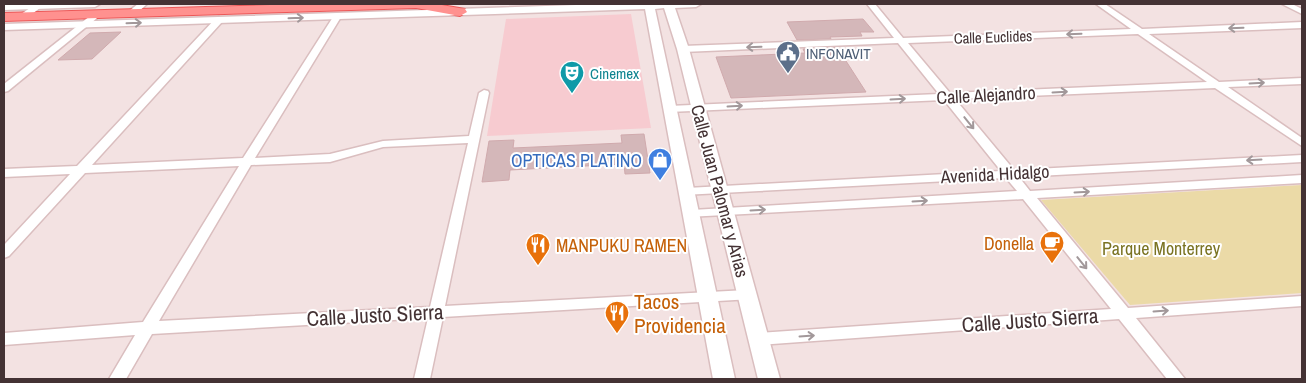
<svg xmlns="http://www.w3.org/2000/svg" width="1306" height="383" viewBox="0 0 1306 383" font-family="'Archivo Narrow',sans-serif">
<style>
.commercial{fill:#f7cbd0}
.green{fill:#ebdaa7}
.building{fill:#d4b7b9;stroke:#d0aaad}
.lines{fill:none;stroke-linecap:round;stroke-linejoin:round}
.minor-casing{stroke:#dabebf;stroke-width:3}
.tertiary-casing{stroke:#dabebf;stroke-width:3}
.primary-casing{stroke:#ec5757;stroke-width:2}
.minor{fill:#fff;fill-rule:evenodd}
.tertiary{fill:#fff;fill-rule:evenodd}
.primary{fill:#ff918f;fill-rule:evenodd}
.oneway{stroke:#a2989a}
.labels{text-anchor:middle;dominant-baseline:central;stroke-width:4;stroke-linejoin:round;paint-order:stroke}
.far-street-label{font-size:15px;fill:#443234;stroke:#fff}
.far-service-label{font-size:15px;fill:#4e5e75;stroke:#fff;text-anchor:start}
.far-culture-label{font-size:15px;fill:#0d838f;stroke:#fff;text-anchor:start}
.street-label{font-size:18px;fill:#443234;stroke:#fff}
.shop-label{font-size:18px;fill:#366cbe;stroke:#fff;text-anchor:end}
.food-label{font-size:18px;fill:#c56008;stroke:#fff;text-anchor:end}
.park-label{font-size:18px;fill:#7a7322;stroke:#fff}
.near-food-label{font-size:21px;fill:#c56008;stroke:#fff;text-anchor:start}
.near-street-label{font-size:21px;fill:#443234;stroke:#fff}
</style>
<rect width="100%" height="100%" fill="#f3e2e2"/>
<path class="commercial" d="M631 14 651 128 487 136 506 19Z"/>
<path class="green" d="M1302 185V293L1130 305 1041 200Z"/>
<g class="building">
<path d="M863 19 874 32H860L862 36 830 37 831 39 797 40 787 22Z"/>
<path d="M121 32 92 59 58 60 90 33Z"/>
<path d="M837 47 866 92 731 98 716 57 805 53 803 49Z"/>
<path d="M644 134 650 173 625 174 624 164 510 170 509 180 482 182 489 141 514 140 513 148 622 143 621 135Z"/>
</g>
<g class="lines">
<defs>
<g id="minor">
<path d="M36 4H45L27 18H21V14Z"/>
<path d="M138 4H147L135 15H129V11Z"/>
<path d="M867 4H875L903 38 1131 29 1096 4H1105L1142 29 1302 22V28L1149 34 1219 82 1302 78V84L1228 87 1302 138V146L1215 88 955 99 1014 170 1302 155V162L1019 177 1030 191 1302 175V183L1037 198 1128 308 1302 296V306L1136 318 1185 379H1167L1119 319 759 345 753 343 751 339 753 335 759 333 1111 309 1023 199 687 217 685 214 692 210 1017 191 1006 178 683 195 681 192 687 188 1001 171 944 100 669 112 664 109 669 106 939 94 898 43 683 52 678 49 683 46 894 38ZM1138 34 1207 82 950 93 908 43Z"/>
<path d="M1282 4H1292L1302 9V14Z"/>
<path d="M95 12 102 14 8 91 4 92V84Z"/>
<path d="M337 14 341 17 255 158 330 154 383 141 469 136 479 93 484 90 488 91 489 93 445 306 747 290 752 291 754 295 752 299 443 317 430 379H414L428 318 152 334 126 379H109L135 335 4 345V333L143 322 239 166 85 173 9 256 4 258V245L70 174 4 177V169L77 166 216 18 219 17 223 20 222 22 92 165 243 158 333 17ZM468 143 430 307 159 321 251 165 330 162 383 147Z"/>
</g>
<g id="tertiary">
<path d="M4 4H100L95 7 4 10Z"/>
<path d="M606 4H701L696 7 675 8 689 49 780 379H758L677 49 664 8 655 9 735 379H713L645 9 4 30V24Z"/>
</g>
<path id="primary" d="M303 4H436L465 9 467 12 460 16 416 8 4 21V13Z"/>
</defs>
<use href="#minor" class="minor-casing"/>
<use href="#tertiary" class="tertiary-casing"/>
<use href="#primary" class="primary-casing"/>
<use href="#minor" class="minor"/>
<use href="#tertiary" class="tertiary"/>
<use href="#primary" class="primary"/>
</g>
<defs><path id="oneway-shaft" d="M-6 0H5M1.5-3L5.5 0L1.5 3" fill="none" stroke-width="1.6" stroke-linecap="round" stroke-linejoin="round" transform="scale(1.25)"/></defs>
<g class="oneway">
<use href="#oneway-shaft" transform="translate(296 18) rotate(-2)"/>
<use href="#oneway-shaft" transform="translate(134 23) rotate(-2)"/>
<use href="#oneway-shaft" transform="translate(1236 28) rotate(178)"/>
<use href="#oneway-shaft" transform="translate(1074 34) rotate(178)"/>
<use href="#oneway-shaft" transform="translate(754 47) rotate(178)"/>
<use href="#oneway-shaft" transform="translate(1257 83) rotate(-3)"/>
<use href="#oneway-shaft" transform="translate(1060 92) rotate(-3)"/>
<use href="#oneway-shaft" transform="translate(898 99) rotate(-3)"/>
<use href="#oneway-shaft" transform="translate(735 106) rotate(-3)"/>
<use href="#oneway-shaft" transform="translate(969 123) rotate(51)"/>
<use href="#oneway-shaft" transform="translate(1254 160) rotate(177)"/>
<use href="#oneway-shaft" transform="translate(1082 192) rotate(-3)"/>
<use href="#oneway-shaft" transform="translate(920 201) rotate(-3)"/>
<use href="#oneway-shaft" transform="translate(758 210) rotate(-3)"/>
<use href="#oneway-shaft" transform="translate(1082 263) rotate(51)"/>
<use href="#oneway-shaft" transform="translate(1161 311) rotate(-4)"/>
<use href="#oneway-shaft" transform="translate(807 336) rotate(-4)"/>
</g>
<defs>
<symbol id="civic-pin" viewBox="-11 -11 22 30"><path d="M0 17L-7.5 6A9.5 9.5 0 1 1 7.5 6Z" fill="#5c6f8a" stroke="#fff"/><path d="M-.6-6.5H3V-4.5H.6V-3L4-1V1h2V6H-6V1h2V-1L-.6-3ZM-1.2 2.5V6h2.4V2.5Z" fill="#fff"/></symbol>
<symbol id="theatre-pin" viewBox="-11 -11 22 30"><path d="M0 17L-7.5 6A9.5 9.5 0 1 1 7.5 6Z" fill="#0f9aa8" stroke="#fff"/><path d="M-5-5.5Q0-4 5-5.5V0Q5 5 0 6Q-5 5-5 0ZM-3.3-2.5H-1v1.5H-3.3ZM1-2.5H3.3v1.5H1ZM-2.8 1Q0 5.5 2.8 1Z" fill="#fff"/></symbol>
<symbol id="shop-pin" viewBox="-11 -11 22 30"><path d="M0 17L-7.5 6A9.5 9.5 0 1 1 7.5 6Z" fill="#3f7fe0" stroke="#fff"/><path d="M-5-2.5h2.3a2.7 3.5 0 0 1 5.4 0H5L5.5 6h-11ZM-1.5-2.5h3a1.5 2.3 0 0 0-3 0Z" fill="#fff"/></symbol>
<symbol id="cafe-pin" viewBox="-11 -11 22 30"><path d="M0 17L-7.5 6A9.5 9.5 0 1 1 7.5 6Z" fill="#e8710a" stroke="#fff"/><path d="M-5.5-4.5H6V0H3Q3 3.5 0 3.5H-2.5Q-5.5 3.5-5.5 0ZM3-3.2v2h1.7v-2ZM-6 4.5H4V6H-6Z" fill="#fff"/></symbol>
<symbol id="restaurant-pin" viewBox="-11 -11 22 30"><path d="M0 17L-7.5 6A9.5 9.5 0 1 1 7.5 6Z" fill="#e8710a" stroke="#fff"/><path d="M-5-6h1v4h1v-4h1v4h1v-4h1v5L-1.5 .5V6h-2V.5L-5-1ZM5-6V6H3V1.5H1.5Q1.5-4 5-6Z" fill="#fff"/></symbol>
</defs>
<g fill-rule="evenodd">
<use href="#civic-pin" x="774" y="39" width="28" height="38"/>
<use href="#theatre-pin" x="558" y="59" width="28" height="38"/>
<use href="#shop-pin" x="646" y="146" width="28" height="38"/>
<use href="#cafe-pin" x="1038" y="229" width="28" height="38"/>
<use href="#restaurant-pin" x="524" y="231" width="28" height="38"/>
<use href="#restaurant-pin" x="603" y="299" width="28" height="38"/>
</g>
<g class="labels">
<g class="far-street-label">
<text transform="translate(993 37) rotate(-2)">Calle Euclides</text>
</g>
<g class="far-service-label">
<text x="806" y="53">INFONAVIT</text>
</g>
<g class="far-culture-label">
<text x="590" y="73">Cinemex</text>
</g>
<g class="street-label">
<text transform="translate(986 95) rotate(-3)">Calle Alejandro</text>
<text transform="translate(995 174) rotate(-3)">Avenida Hidalgo</text>
<text transform="translate(720 191) rotate(75)">Calle Juan Palomar y Arias</text>
</g>
<g class="shop-label">
<text x="642" y="160">OPTICAS PLATINO</text>
</g>
<g class="food-label">
<text x="1034" y="243">Donella</text>
<text x="556" y="245" text-anchor="start">MANPUKU RAMEN</text>
</g>
<g class="park-label">
<text x="1161" y="248">Parque Monterrey</text>
</g>
<g class="near-food-label">
<text x="634" y="301">Tacos<tspan x="634" dy="24">Providencia</tspan></text>
</g>
<g class="near-street-label">
<text transform="translate(375 315) rotate(-3)">Calle Justo Sierra</text>
<text transform="translate(1030 320) rotate(-4)">Calle Justo Sierra</text>
</g>
</g>
<rect width="1306" height="383" fill="none" stroke="#443234" stroke-width="10"/>
</svg>
